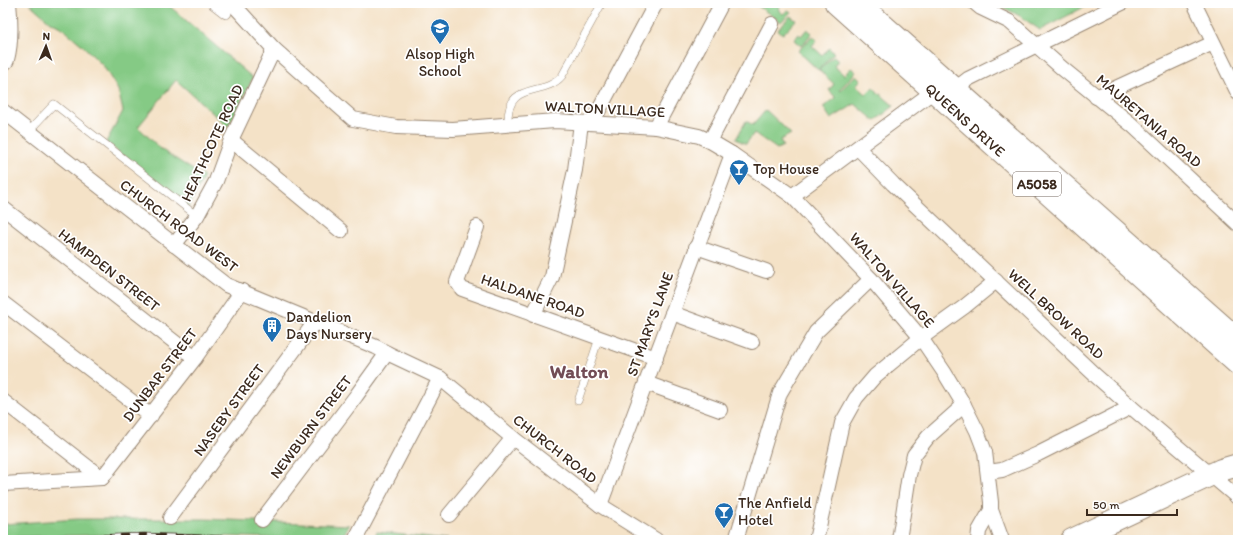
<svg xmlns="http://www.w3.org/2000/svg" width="1241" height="543" viewBox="0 0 1241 543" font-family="Itim,sans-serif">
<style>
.green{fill:#85ca85;stroke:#607a52}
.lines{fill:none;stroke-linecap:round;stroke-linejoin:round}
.service-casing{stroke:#988672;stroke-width:8}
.pedestrian-casing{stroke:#988672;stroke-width:12}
.minor-casing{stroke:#988672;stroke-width:16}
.trunk-casing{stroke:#988672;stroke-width:24}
.service{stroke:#fff;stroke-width:7}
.pedestrian{stroke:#fff;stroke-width:11}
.minor{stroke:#fff;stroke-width:14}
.trunk{stroke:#fff;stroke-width:22}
.rail-casing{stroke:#3b2a1e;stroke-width:4.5}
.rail{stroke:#fff;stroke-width:3;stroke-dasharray:9;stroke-linecap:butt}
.labels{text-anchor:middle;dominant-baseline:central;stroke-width:3.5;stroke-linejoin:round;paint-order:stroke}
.shield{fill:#fff;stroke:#766a62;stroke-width:1}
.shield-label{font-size:14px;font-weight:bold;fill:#3b2a1e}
.poi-label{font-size:15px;fill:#3b2a1e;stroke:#fff;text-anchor:start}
.street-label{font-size:15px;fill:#3b2a1e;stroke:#fff}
.district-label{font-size:19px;font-weight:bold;fill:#724c55;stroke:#fff}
</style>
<rect width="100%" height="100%" fill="#fff"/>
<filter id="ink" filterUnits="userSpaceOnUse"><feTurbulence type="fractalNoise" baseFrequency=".025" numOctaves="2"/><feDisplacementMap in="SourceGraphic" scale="8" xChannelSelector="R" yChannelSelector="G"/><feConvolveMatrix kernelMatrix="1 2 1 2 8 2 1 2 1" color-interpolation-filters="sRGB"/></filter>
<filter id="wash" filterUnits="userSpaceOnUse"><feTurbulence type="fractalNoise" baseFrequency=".012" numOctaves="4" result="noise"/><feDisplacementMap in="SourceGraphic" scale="16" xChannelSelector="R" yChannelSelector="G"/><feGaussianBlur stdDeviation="0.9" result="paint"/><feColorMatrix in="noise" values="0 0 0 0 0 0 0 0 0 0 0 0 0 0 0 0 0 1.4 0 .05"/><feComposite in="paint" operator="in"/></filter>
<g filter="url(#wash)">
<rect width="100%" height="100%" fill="#f4e2c7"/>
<g class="green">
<path d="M29 3H166L253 78 228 127 176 80 138 127 162 150 204 177 188 208 106 142 123 111 118 90 104 67 81 44 61 27 50 22Z"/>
<path d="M756 3H780L782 5 778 9 783 14 788 10 791 12 781 22 755 4Z"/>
<path d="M998 3H1092L1040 30 1020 16 1000 6Z"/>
<path d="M790 16 796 20 783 34 778 31 779 28Z"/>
<path d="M807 29 812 33 801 46 794 40 799 34 801 36Z"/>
<path d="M812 36 817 40 812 46 822 55 829 48 834 53 818 70 798 51Z"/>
<path d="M834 56 838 60 834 66 844 75 851 68 856 72 840 89 841 90 856 75 861 80 856 85 866 94 873 87 878 92 876 94 879 93 894 106 875 121 855 104 831 119 823 107 836 98 829 90 834 84 819 70Z"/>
<path d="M766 110 791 134 780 140 783 146 777 149 754 133 746 144 736 139 746 121 753 125Z"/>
<path d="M78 519H205L349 525 341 540 148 534 3 537V524Z"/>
<path d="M377 532 447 540H372Z"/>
</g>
</g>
<g filter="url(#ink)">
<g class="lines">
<defs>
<g id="service">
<path d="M508 124C506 79 544 98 562 76L602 3"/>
<path d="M29 131 54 104 197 216"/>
<path d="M578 401 599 338"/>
</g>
<path id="pedestrian" d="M213 3 226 13"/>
<g id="minor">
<path d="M232 3 274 49 353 119 396 127 453 129 555 121 656 127 699 136 710 141 732 154 792 196 871 279 921 338 944 372 964 405 977 431 985 452 991 502V510L1002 540"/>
<path d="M975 3 981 8 1010 22 1063 69 1132 125 1238 224"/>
<path d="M1194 3 1238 93"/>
<path d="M955 89 968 79 1122 3"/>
<path d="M1096 97 1213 43"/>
<path d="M3 111 226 285 376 347 387 353 440 378 513 438 600 505 656 540"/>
<path d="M592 123 656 3"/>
<path d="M656 127 722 3"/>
<path d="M231 140 341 231"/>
<path d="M710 141 772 24"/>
<path d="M858 148 893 184 1096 376 1131 407 1238 498"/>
<path d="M792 196 934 91"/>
<path d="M3 208 195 358"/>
<path d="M477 227 457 282 462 289 656 358"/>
<path d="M174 245 197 216 216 181 231 140 274 49"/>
<path d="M696 247 766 271"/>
<path d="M3 303 151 416"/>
<path d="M672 313 752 342"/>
<path d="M533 315 552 277 575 170 581 123"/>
<path d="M646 383 720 410"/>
<path d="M3 401 102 478"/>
<path d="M988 472 1002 470 1038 454 1131 407"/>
<path d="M102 478 195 358 242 291"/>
<path d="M3 484 102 478"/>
<path d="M600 505 732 154"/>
<path d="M449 515 513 438"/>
<path d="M170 518 315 322"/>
<path d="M262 520 356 396 387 353"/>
<path d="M355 540 440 378"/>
<path d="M736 540 780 393 816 332 871 279"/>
<path d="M816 540 842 423 856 398 875 376 921 338 964 307 996 281"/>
<path d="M899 540 909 475 914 455 928 437 964 405"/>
<path d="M978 540 979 531 991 510"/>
</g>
<g id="trunk">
<path d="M836 3 1238 364"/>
<path d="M858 3 1238 340"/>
<path d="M3 59C8 41 7 22 5 3"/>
<path d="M1072 540 1221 470 1238 465"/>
</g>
</defs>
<use href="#service" class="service-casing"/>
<use href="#pedestrian" class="pedestrian-casing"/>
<use href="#minor" class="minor-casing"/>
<use href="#trunk" class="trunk-casing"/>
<use href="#service" class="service"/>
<use href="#pedestrian" class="pedestrian"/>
<use href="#minor" class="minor"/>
<use href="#trunk" class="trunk"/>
<defs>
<path id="rail" d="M3 540 144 535 300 540"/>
</defs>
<use href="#rail" class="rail-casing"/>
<use href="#rail" class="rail"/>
</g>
</g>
<defs>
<symbol id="school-pin" viewBox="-11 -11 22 30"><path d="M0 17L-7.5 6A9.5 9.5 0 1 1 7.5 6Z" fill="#1f6fb2" stroke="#fff"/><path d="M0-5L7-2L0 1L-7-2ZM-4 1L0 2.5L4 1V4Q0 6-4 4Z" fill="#fff"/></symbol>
<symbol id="bar-pin" viewBox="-11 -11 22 30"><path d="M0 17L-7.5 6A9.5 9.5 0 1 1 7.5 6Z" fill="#1f6fb2" stroke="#fff"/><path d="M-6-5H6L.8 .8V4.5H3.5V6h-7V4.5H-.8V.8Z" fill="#fff"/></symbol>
<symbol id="building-pin" viewBox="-11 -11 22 30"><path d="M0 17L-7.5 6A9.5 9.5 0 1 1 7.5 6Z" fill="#1f6fb2" stroke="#fff"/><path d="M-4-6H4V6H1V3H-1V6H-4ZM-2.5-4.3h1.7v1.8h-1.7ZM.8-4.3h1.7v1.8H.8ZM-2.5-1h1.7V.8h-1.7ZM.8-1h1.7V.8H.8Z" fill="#fff"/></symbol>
</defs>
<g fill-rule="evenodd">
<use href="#school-pin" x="429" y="17" width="22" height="30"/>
<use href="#bar-pin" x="728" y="158" width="22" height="30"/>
<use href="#building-pin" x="261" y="315" width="22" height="30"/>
<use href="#bar-pin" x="713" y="501" width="22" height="30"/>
</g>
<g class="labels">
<rect class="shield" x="1013" y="172" width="48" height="24" rx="3"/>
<g class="shield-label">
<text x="1037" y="184">A5058</text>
</g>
<g class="poi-label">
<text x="440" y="54" text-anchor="middle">Alsop High<tspan x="440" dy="17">School</tspan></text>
<text x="753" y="169">Top House</text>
<text x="286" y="317">Dandelion<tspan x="286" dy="17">Days Nursery</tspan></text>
<text x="738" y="503">The Anfield<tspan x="738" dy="17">Hotel</tspan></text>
</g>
<g class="street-label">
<text transform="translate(605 109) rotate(3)">WALTON VILLAGE</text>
<text transform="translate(965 120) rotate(42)">QUEENS DRIVE</text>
<text transform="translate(1149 121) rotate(41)">MAURETANIA ROAD</text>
<text transform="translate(212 143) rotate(-65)">HEATHCOTE ROAD</text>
<text transform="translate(179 226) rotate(37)">CHURCH ROAD WEST</text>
<text transform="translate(109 270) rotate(38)">HAMPDEN STREET</text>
<text transform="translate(892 280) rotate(49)">WALTON VILLAGE</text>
<text transform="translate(533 296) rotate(19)">HALDANE ROAD</text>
<text transform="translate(1056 314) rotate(43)">WELL BROW ROAD</text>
<text transform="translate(650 324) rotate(-70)">ST MARY'S LANE</text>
<text transform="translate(160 375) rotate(-53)">DUNBAR STREET</text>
<text transform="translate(229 410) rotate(-54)">NASEBY STREET</text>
<text transform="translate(311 427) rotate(-53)">NEWBURN STREET</text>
<text transform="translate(555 449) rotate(38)">CHURCH ROAD</text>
</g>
<g class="district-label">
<text x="579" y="371">Walton</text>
</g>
</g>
<rect width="1241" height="543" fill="none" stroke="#fff" stroke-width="16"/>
<g transform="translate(46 46) rotate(2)" stroke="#ffffff" stroke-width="3" paint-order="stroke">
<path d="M0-3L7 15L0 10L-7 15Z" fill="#3b2a1e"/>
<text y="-6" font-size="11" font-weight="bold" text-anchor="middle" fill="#3b2a1e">N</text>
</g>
<path d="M1087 509v6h90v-6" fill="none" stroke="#3b2a1e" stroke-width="2"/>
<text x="1093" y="509" font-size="12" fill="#3b2a1e" stroke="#ffffff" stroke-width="3" paint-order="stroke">50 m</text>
</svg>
